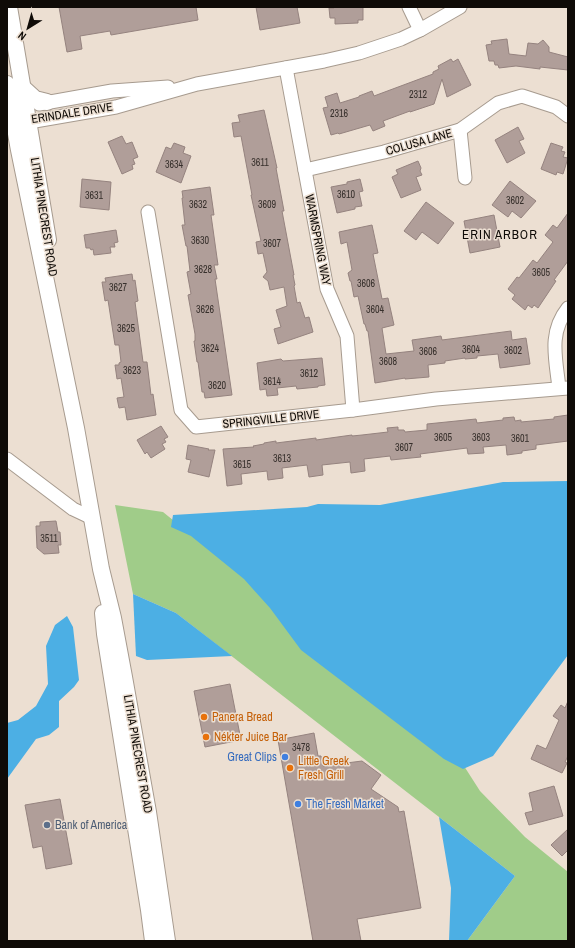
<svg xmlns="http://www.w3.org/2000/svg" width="575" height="948" viewBox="0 0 575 948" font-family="'Archivo Narrow',sans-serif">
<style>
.green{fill:#a0cc89}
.water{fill:#4cafe4}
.building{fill:#b09e99;stroke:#95837f}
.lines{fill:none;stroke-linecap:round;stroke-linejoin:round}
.minor-casing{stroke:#a79b8f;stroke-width:15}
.major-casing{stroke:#a79b8f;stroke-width:18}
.minor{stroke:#fff;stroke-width:13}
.major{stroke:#fff;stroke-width:16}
.food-dot{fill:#e8710a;stroke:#ecdfd2;stroke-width:1.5}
.shop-dot{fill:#3f7fe0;stroke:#ecdfd2;stroke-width:1.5}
.service-dot{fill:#5c6f8a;stroke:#ecdfd2;stroke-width:1.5}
.labels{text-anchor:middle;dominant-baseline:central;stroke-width:3;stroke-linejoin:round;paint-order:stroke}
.number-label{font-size:10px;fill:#37302c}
.street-label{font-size:12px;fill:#0f0b07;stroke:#ecdfd2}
.food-label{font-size:12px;fill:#c56008;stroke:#ecdfd2;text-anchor:start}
.shop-label{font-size:12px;fill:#366cbe;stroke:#ecdfd2;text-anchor:end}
.service-label{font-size:12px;fill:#4e5e75;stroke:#ecdfd2;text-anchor:start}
.neighbourhood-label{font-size:13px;letter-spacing:1px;fill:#0f0b07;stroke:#ecdfd2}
</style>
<rect width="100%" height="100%" fill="#ecdfd2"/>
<path class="green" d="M115 505 163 512 247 580 464 766 480 791 525 837 568 872V941H467L515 876 176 613 133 594Z"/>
<g class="water">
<path d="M568 481V655L493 756 463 769 444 759 301 650 270 608 244 579 191 536 171 527 173 515 307 507 318 504 380 505 503 482Z"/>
<path d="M133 594 176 613 232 656 147 660 136 656Z"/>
<path d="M67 616 73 627 79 680 74 687 59 701V727L49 735 36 739 7 779V723L18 720 36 706 48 684 46 646 55 625Z"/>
<path d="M439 817 515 876 467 941H449L451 888Z"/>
</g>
<g class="building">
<path d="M59 7H196L198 20 111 35 110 31 80 36 82 49 67 52Z"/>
<path d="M256 7H297L300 23 260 30Z"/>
<path d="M334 7H363V20H358V23L335 24V18H330L329 8H334Z"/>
<path d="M507 39 509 54 526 56 528 43 538 44 543 40 549 47V52L568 57V70L540 67V69L516 66 499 68 498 65H495L494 61H489L486 45 492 44 491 41Z"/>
<path d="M451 59 453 62 458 59 471 85 447 97 442 79 434 104 410 112V111L383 121 385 126 373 131 370 125 339 134 338 133 331 135 323 108 328 107 325 97 337 93 340 103 359 97V96L372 91 374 96 433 74V72L439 69 438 66Z"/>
<path d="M264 110 277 168H276L284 211H282L294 275H293L295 285 294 286 297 303 300 302 305 318 309 317 313 332 278 344 274 329 281 327 276 310 287 306 284 287 270 290 268 281 263 277 267 272 263 253 258 254 256 242 261 241 251 195H252L241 136 234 137 232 123 240 122 238 115Z"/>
<path d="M518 127 524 139 519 141 525 153 507 163 495 140Z"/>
<path d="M122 136 126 144 132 142 138 157 133 159 135 164 132 165 133 169 122 174 108 142Z"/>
<path d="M174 143 185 147 183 153 191 156 181 183 156 172 166 147 171 149Z"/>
<path d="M551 143 563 147 561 151 565 152 563 157 568 158 563 174 557 172 556 175 541 169Z"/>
<path d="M418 161 421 168 420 171 422 175 416 177 421 190 401 198 392 177 398 174 396 170Z"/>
<path d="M82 179 111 182 109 210 80 207Z"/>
<path d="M360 179 363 191 359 192 362 206 355 207V209L337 213 331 187 347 184V182Z"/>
<path d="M510 181 536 201 521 218 512 211 508 217 492 205Z"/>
<path d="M210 187 214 215H211L218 265H214L217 279H215L232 395 205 398 204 392H202L198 362H197L194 341H195V334L188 295 191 294 187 272 190 271 187 246H186L182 225H185L182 198H183L182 191Z"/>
<path d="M426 202 454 223 438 244 422 232 416 240 404 231Z"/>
<path d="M568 213V261L554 280 556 281 538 308 534 305 532 308 528 305 525 310 512 299 515 295 508 289 517 277 519 278 533 260 537 263 553 242 545 235 553 225 557 228Z"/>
<path d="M494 215 500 247 470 253 464 221Z"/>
<path d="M372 225 378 253 373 254 382 299 388 298 394 325 382 328 386 354 414 351 412 340 441 336 442 340 511 331 512 340 526 338 530 364 500 368 498 354 477 356V358L465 359V358L445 361V363L428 365 429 377 405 379V378L375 383 368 331H367L365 324H364L358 296 354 297 351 281H350L348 273 352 270 347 242 341 244 339 232Z"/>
<path d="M116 230 118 242 114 243 115 247H110L111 253 94 255 93 249 91 250 90 248H86L84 235Z"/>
<path d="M132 274 133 281 135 280 138 301 135 302 143 362H147L151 395 153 394 156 415 127 420 125 407 119 408 117 398 124 397 121 378 117 379 115 365H119V363L121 362 119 345H115L108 300 105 301 102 282H106L105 278Z"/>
<path d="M322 358 325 385 318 386V387L297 389 296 386 277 388 278 395 267 396 266 389 260 390 257 363 281 359 283 361Z"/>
<path d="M568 415V441L536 445V449L522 451V453L507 455 506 445 483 447 484 453 468 454 467 448 420 454 421 457 391 460 390 456 364 459 365 471 351 473 350 462 322 465 323 475 309 477 307 465 282 468 283 478 268 480 267 471 241 474 242 484 227 486 223 449 254 447 253 446 264 444V443L276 441V443L316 438V440L352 435V436L362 435 388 432 387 428 398 427V430H404L405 432 427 430V424L476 419 477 423 503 420V418L514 417 515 421 521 420V422L554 419V417Z"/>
<path d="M161 426 168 437 164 439 166 442 162 444 165 449 151 458 147 452 145 454 137 440Z"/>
<path d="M188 445 209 449 208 450H215L209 477 188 472 191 460 186 459Z"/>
<path d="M56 521 58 532H60L61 545H58L59 553 44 554 37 548 36 526H40V522Z"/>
<path d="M230 684 241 740 205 747 194 691Z"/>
<path d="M568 701V756L565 762 567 763 562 773 531 759 537 745 546 749 559 720 553 716 561 705 565 708Z"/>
<path d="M314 733 318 756H321L323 766 362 761 381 775 371 789 398 807 399 812 404 811 421 908 357 919 361 941H313L278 740Z"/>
<path d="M554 786 563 816 529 825 525 813 533 811 529 793Z"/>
<path d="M60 799 72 864 46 869 42 846 33 848 25 805Z"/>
<path d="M568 829V850L562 856 551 845Z"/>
</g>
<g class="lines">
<defs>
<g id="minor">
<path d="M409 7 420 30"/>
<path d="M286 68 327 289 347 336 353 410"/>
<path d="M39 104 112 91 168 87"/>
<path d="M20 119 29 122 116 107 197 84 324 61 359 53 401 39 420 30 460 7"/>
<path d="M460 130 465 178"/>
<path d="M305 170 384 152 460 130 498 103 522 96 556 107 568 116"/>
<path d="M148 212 181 410 196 427 353 410 436 399 568 388"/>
<path d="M559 388C556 359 548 333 568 308"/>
<path d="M7 459 73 509 92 518"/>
</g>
<g id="major">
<path d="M9 7 48 240"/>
<path d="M7 84 19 150 76 428 101 569 113 618 124 677 148 812 167 941"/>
<path d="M23 88 35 99 47 102"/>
<path d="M103 613 105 634 149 910 153 941"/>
</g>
</defs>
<use href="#minor" class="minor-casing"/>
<use href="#major" class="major-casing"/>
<use href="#minor" class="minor"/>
<use href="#major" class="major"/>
</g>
<g class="food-dot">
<circle cx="204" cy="717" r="4"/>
<circle cx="206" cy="737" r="4"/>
<circle cx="290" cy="768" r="4"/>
</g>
<g class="shop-dot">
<circle cx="285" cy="757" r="4"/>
<circle cx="298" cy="804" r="4"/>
</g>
<circle class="service-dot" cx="47" cy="825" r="4"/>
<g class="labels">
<g class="number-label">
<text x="418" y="94">2312</text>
<text x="339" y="113">2316</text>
<text x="260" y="162">3611</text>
<text x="174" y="164">3634</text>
<text x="346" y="194">3610</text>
<text x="94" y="195">3631</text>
<text x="515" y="200">3602</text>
<text x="198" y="204">3632</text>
<text x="267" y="204">3609</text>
<text x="200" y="240">3630</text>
<text x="272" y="243">3607</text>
<text x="203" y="269">3628</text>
<text x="541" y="272">3605</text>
<text x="366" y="283">3606</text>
<text x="118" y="287">3627</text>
<text x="205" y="309">3626</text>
<text x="375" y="309">3604</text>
<text x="126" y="328">3625</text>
<text x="210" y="348">3624</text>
<text x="471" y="349">3604</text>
<text x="513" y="350">3602</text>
<text x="428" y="351">3606</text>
<text x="388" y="361">3608</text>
<text x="132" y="370">3623</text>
<text x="309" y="373">3612</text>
<text x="272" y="381">3614</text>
<text x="217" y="385">3620</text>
<text x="443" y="437">3605</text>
<text x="481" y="437">3603</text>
<text x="520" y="438">3601</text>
<text x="404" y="447">3607</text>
<text x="282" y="458">3613</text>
<text x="242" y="464">3615</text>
<text x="49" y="538">3511</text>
<text x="301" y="747">3478</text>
</g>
<g class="street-label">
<text transform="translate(72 113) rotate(-9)">ERINDALE DRIVE</text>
<text transform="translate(419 142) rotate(-16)">COLUSA LANE</text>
<text transform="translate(44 217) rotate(81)">LITHIA PINECREST ROAD</text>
<text transform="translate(318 240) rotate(79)">WARMSPRING WAY</text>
<text transform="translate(271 419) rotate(-6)">SPRINGVILLE DRIVE</text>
<text transform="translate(138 754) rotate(80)">LITHIA PINECREST ROAD</text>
</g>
<g class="food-label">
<text x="212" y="717">Panera Bread</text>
<text x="214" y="737">Nékter Juice Bar</text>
<text x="298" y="761">Little Greek<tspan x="298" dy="14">Fresh Grill</tspan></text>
</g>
<g class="shop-label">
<text x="277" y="757">Great Clips</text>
<text x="306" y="804" text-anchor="start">The Fresh Market</text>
</g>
<g class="service-label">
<text x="55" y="825">Bank of America</text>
</g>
<g class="neighbourhood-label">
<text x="500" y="234">ERIN ARBOR</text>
</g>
</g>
<rect width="575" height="948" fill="none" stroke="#0f0b07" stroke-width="16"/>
<g transform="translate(28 28) rotate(217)" stroke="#ecdfd2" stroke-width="3" paint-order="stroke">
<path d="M0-3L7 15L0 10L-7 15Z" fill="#0f0b07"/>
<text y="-6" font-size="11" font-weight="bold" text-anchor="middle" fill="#0f0b07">N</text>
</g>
</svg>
